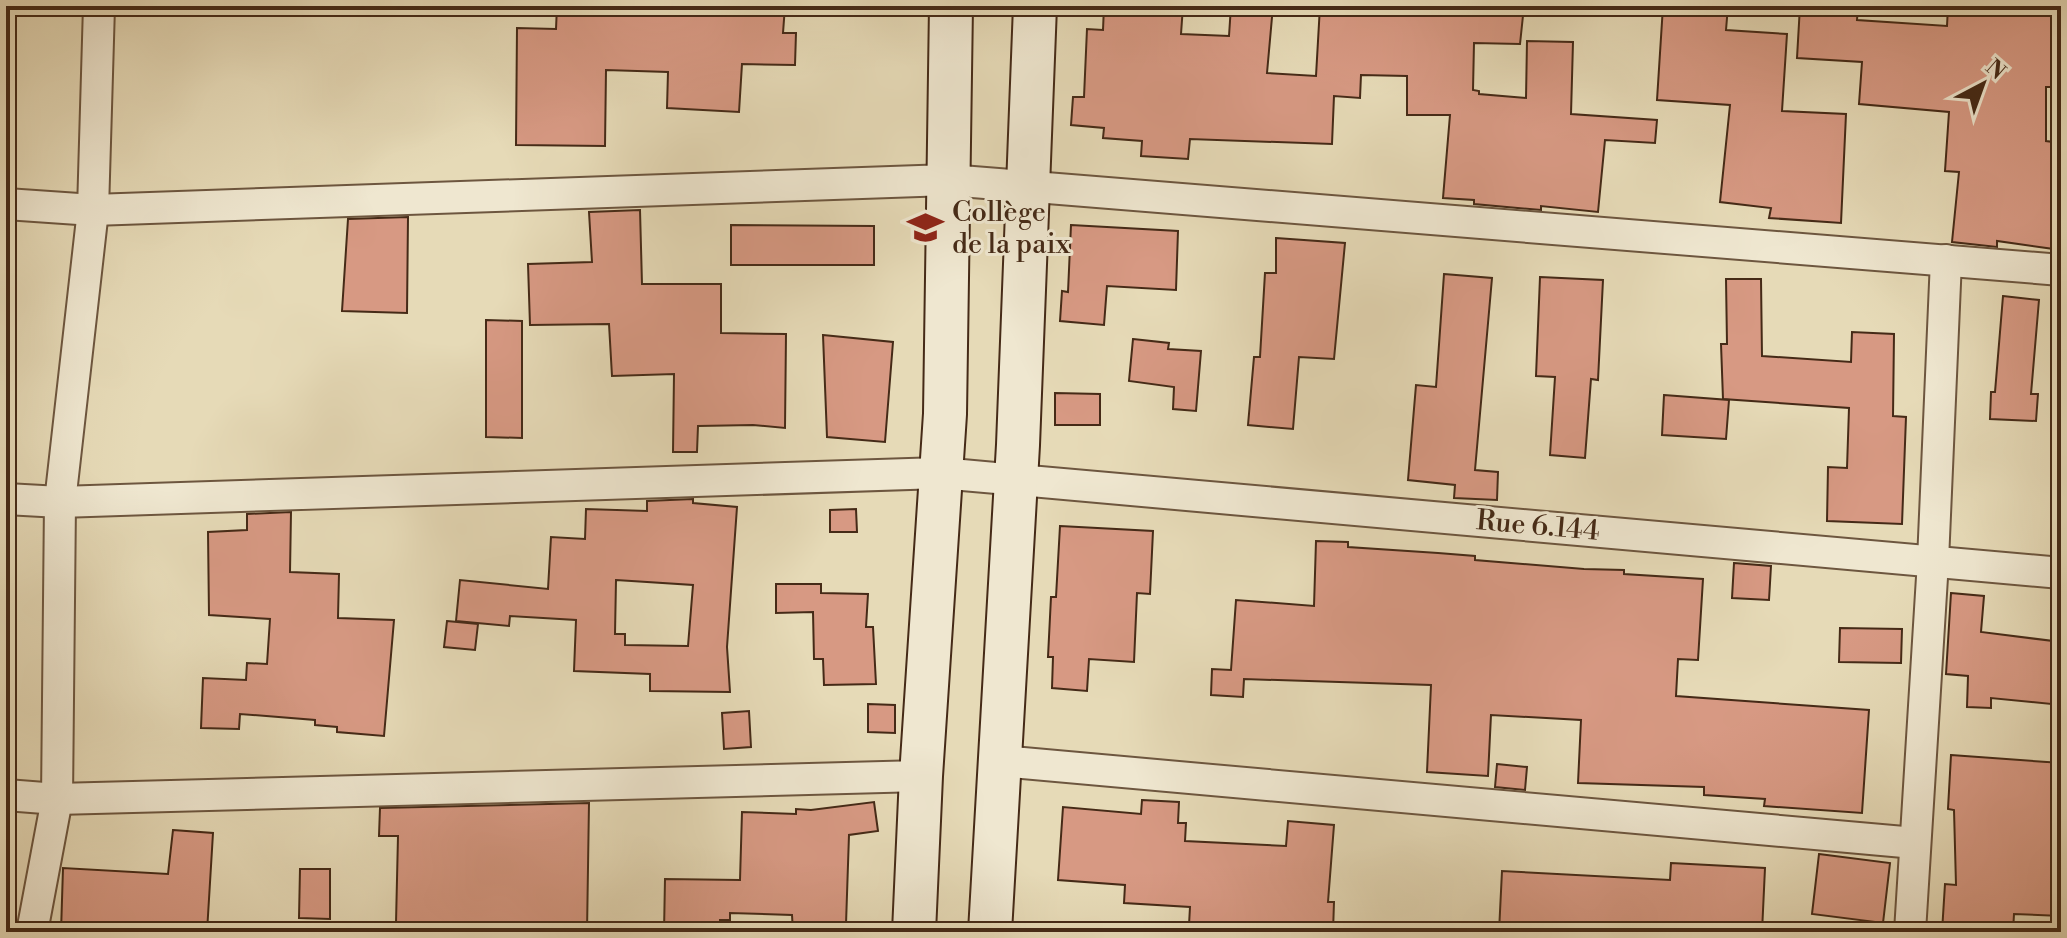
<svg xmlns="http://www.w3.org/2000/svg" width="2067" height="938" viewBox="0 0 2067 938" font-family="'Libre Bodoni',serif">
<style>
.building{fill:#d79983;stroke:#452a17;stroke-width:2;fill-rule:evenodd}
.lines{fill:none;stroke-linecap:round;stroke-linejoin:round}
.minor-casing{stroke:#6d563f;stroke-width:34}
.secondary-casing{stroke:#452a17;stroke-width:46}
.minor{stroke:#efe7d0;stroke-width:30}
.secondary{stroke:#efe7d0;stroke-width:42}
.labels{text-anchor:middle;dominant-baseline:central;stroke-width:6;stroke-linejoin:round;paint-order:stroke}
.poi-label{font-size:28px;fill:#452a17;stroke:#efe7d0;text-anchor:start}
.street-label{font-size:28px;fill:#452a17;stroke:#efe7d0}
</style>
<rect width="100%" height="100%" fill="#e6dab7"/>
<filter id="stains"><feTurbulence type="fractalNoise" baseFrequency=".0025" numOctaves="4"/><feColorMatrix values="0 0 0 0 .2 0 0 0 0 .09 0 0 0 0 .02 0 0 0 .5 -.17"/></filter>
<radialGradient id="worn" r=".72"><stop offset=".6" stop-color="#630" stop-opacity="0"/><stop offset="1" stop-color="#630" stop-opacity=".3"/></radialGradient>
<g class="building">
<path d="M557 6H785L783 33H796L795 65 742 64 739 112 667 108 668 72 606 70 605 146 516 145 517 28 556 29Z"/>
<path d="M1104 6H1183L1181 34 1229 36 1231 6H1273L1267 73 1316 76 1320 6H1524L1520 44 1474 43 1473 90 1479 91V94L1526 98 1527 41 1573 42 1571 114 1657 120 1655 143 1605 140 1598 212 1541 206V210L1474 204V200L1443 198 1450 115H1407V76L1361 75 1360 98 1334 96 1332 144 1190 139 1188 159 1141 156 1142 141 1103 138 1104 128 1071 125 1073 97H1084L1087 29 1103 30Z"/>
<path d="M1663 6H1728L1726 30 1787 34 1782 111 1846 114 1841 223 1769 218 1771 208 1720 202 1730 105 1657 100Z"/>
<path d="M1800 6H1858L1857 20 1947 26 1948 6H2005L2061 10V87H2046V141L2061 143V250L1997 241V247L1952 242 1959 172 1945 171 1949 112 1859 104 1862 62 1797 58Z"/>
<path d="M640 210 642 284H721V333L786 334 785 428 753 425 698 426 697 452H673L674 374 612 376 609 324 530 325 528 264 592 262 589 212Z"/>
<path d="M408 217 407 313 342 311 348 219Z"/>
<path d="M731 225 874 226V265H731Z"/>
<path d="M1071 225 1178 231 1176 290 1107 286 1104 325 1060 321 1062 291 1068 292Z"/>
<path d="M1276 238 1345 243 1334 359 1299 357 1293 429 1248 425 1254 357H1260L1265 273H1276Z"/>
<path d="M1444 274 1492 278 1475 470 1498 472 1497 500 1454 498 1455 485 1408 480 1416 385 1436 387Z"/>
<path d="M1540 277 1603 280 1598 380 1591 379 1585 458 1550 455 1555 377 1536 376Z"/>
<path d="M1726 279H1761L1762 356 1851 362 1852 332 1894 334 1893 416 1906 417 1902 524 1827 521 1828 467 1847 468 1849 408 1723 399 1721 344H1727Z"/>
<path d="M2003 296 2039 300 2031 394H2038L2036 421 1990 419 1991 392H1995Z"/>
<path d="M486 320 522 321V438L486 437Z"/>
<path d="M823 335 893 342 885 442 827 437Z"/>
<path d="M1133 339 1169 343 1168 349 1201 351 1196 411 1173 409 1174 387 1129 381Z"/>
<path d="M1055 393 1100 394V425H1055Z"/>
<path d="M1664 395 1729 400 1726 439 1662 435Z"/>
<path d="M693 499V503L737 507 727 647 730 692 650 691V674L574 671 576 620 510 616 509 626 456 621 460 580 548 589 551 537 585 539 586 509 647 511V501ZM616 580 693 585 688 646 625 645V634H615Z"/>
<path d="M856 509 857 532H830V510Z"/>
<path d="M291 512 290 572 339 574 338 618 394 620 384 736 337 732V727L315 725V720L240 714 239 729 201 728 203 678 246 680 247 663 267 664 270 619 209 615 208 532 247 530V514Z"/>
<path d="M1060 526 1153 531 1150 594 1137 593 1134 662 1089 659 1087 691 1052 688 1053 657H1048L1051 597H1056Z"/>
<path d="M1316 541 1348 542V547L1438 553 1475 556V560L1584 569 1624 570V574L1703 579 1698 660 1678 659 1676 696 1869 710 1862 813 1764 806 1765 799 1704 795V787L1578 783 1581 720 1491 715 1488 776 1427 772 1431 685 1244 679 1243 697 1211 695 1212 669 1231 670 1236 600 1314 606Z"/>
<path d="M1734 563 1771 566 1769 600 1732 598Z"/>
<path d="M776 584H821V593L868 594 866 627H873L876 684 824 685 823 659H814L813 612 776 613Z"/>
<path d="M1951 593 1984 596 1981 632 2061 642V705L1991 698V708L1967 707 1968 676 1946 674Z"/>
<path d="M447 621 478 624 475 650 444 647Z"/>
<path d="M1840 628 1902 629 1901 663 1839 662Z"/>
<path d="M868 704 895 705V733L868 732Z"/>
<path d="M749 711 751 747 724 749 722 713Z"/>
<path d="M1951 755 2061 763V916L2014 914 2013 932H1942L1945 884 1956 885 1954 810 1948 809Z"/>
<path d="M1497 764 1527 767 1525 790 1495 787Z"/>
<path d="M1142 800 1179 802 1178 823H1186L1185 841 1286 846 1288 821 1334 825 1328 902H1334L1333 932H1270V929L1189 925 1190 907 1124 903 1125 885 1058 880 1063 807 1141 814Z"/>
<path d="M874 802 878 831 849 835 846 924H841L840 932H793L792 915 730 913V920H720V932H664L665 879 740 880 742 812 796 814V809L811 810Z"/>
<path d="M589 803 587 932H437V924L396 923 398 836H379L380 808Z"/>
<path d="M173 830 213 833 207 932H61L63 868 168 874Z"/>
<path d="M1819 854 1890 863 1883 923 1812 914Z"/>
<path d="M1671 863 1765 868 1762 932H1499L1502 871 1670 880Z"/>
<path d="M300 869H330V919L299 918Z"/>
</g>
<g class="lines">
<defs>
<g id="minor">
<path d="M6 204 93 210 948 180 2061 270"/>
<path d="M6 499 60 502 940 473 2061 573"/>
<path d="M1000 761 1915 843"/>
<path d="M6 795 57 799 921 776"/>
<path d="M32 932 57 799 60 502 93 210 99 6"/>
<path d="M1910 932 1933 561 1946 260"/>
</g>
<g id="secondary">
<path d="M914 932 921 776 945 414 951 6"/>
<path d="M990 932 1018 445 1035 6"/>
</g>
</defs>
<use href="#minor" class="minor-casing"/>
<use href="#secondary" class="secondary-casing"/>
<use href="#minor" class="minor"/>
<use href="#secondary" class="secondary"/>
</g>
<defs>
<symbol id="school-bare" viewBox="-9 -9 18 18"><path d="M0-5L7-2L0 1L-7-2ZM-4 1L0 2.5L4 1V4Q0 6-4 4Z" fill="#8f2418" stroke="#efe7d0" stroke-width="2.5" paint-order="stroke"/></symbol>
</defs>
<g fill-rule="evenodd">
<use href="#school-bare" x="900" y="202" width="51" height="51"/>
</g>
<g class="labels">
<g class="poi-label">
<text x="952" y="212">Collège<tspan x="952" dy="32">de la paix</tspan></text>
</g>
<g class="street-label">
<text transform="translate(1538 526) rotate(5)">Rue 6.144</text>
</g>
</g>
<rect width="2067" height="938" fill="none" stroke="#e6dab7" stroke-width="32"/>
<rect x="8" y="8" width="2051" height="922" fill="none" stroke="#452a17" stroke-width="4"/>
<rect x="16" y="16" width="2035" height="906" fill="none" stroke="#452a17" stroke-width="2"/>
<g transform="translate(1983 84) rotate(41)" stroke="#efe7d0" stroke-width="6" paint-order="stroke">
<path d="M0-6L14 30L0 20L-14 30Z" fill="#452a17"/>
<text y="-12" font-size="22" font-weight="bold" text-anchor="middle" fill="#452a17">N</text>
</g>
<rect width="100%" height="100%" filter="url(#stains)"/>
<rect width="100%" height="100%" fill="url(#worn)"/>
</svg>
